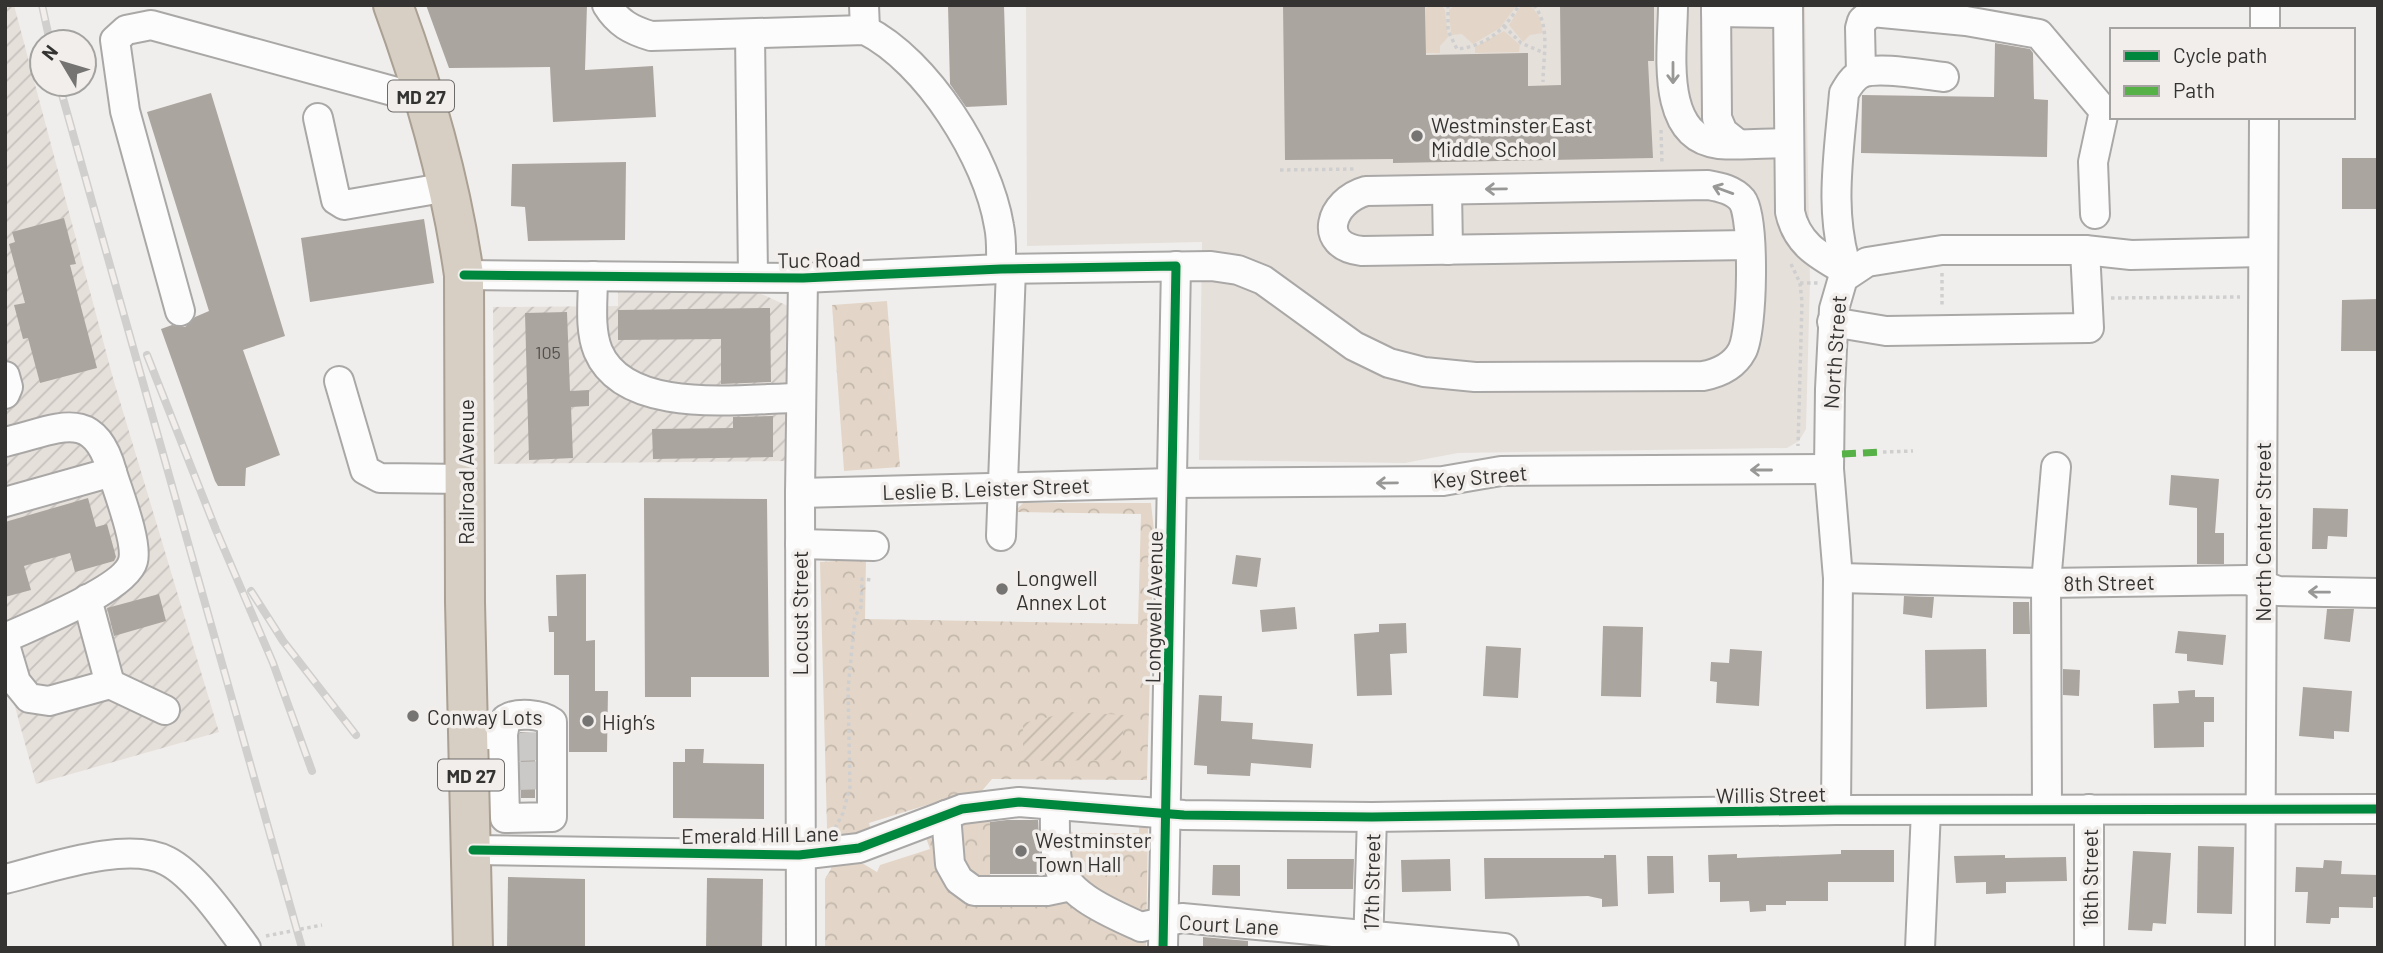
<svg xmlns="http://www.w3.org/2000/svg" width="2383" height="953" viewBox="0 0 2383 953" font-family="Barlow,sans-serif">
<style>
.built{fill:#e6e0db}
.industrial{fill:url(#industrial-furrows)}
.grass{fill:#e3d6c8}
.park{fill:url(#park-crowns)}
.garden{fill:url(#garden-furrows)}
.building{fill:#aba59f}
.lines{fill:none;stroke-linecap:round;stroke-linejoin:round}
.minor-tunnel{stroke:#cac9c7;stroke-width:28;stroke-dasharray:28 14;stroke-linecap:butt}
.minor-casing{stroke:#aaa8a7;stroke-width:32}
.highway-casing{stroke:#aaa093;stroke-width:42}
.path{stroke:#d0cfcf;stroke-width:3.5;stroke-dasharray:3.5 3.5;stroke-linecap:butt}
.minor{stroke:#fdfcfc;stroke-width:28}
.highway{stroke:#d7cfc3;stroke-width:38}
.rail-casing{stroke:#d0cfce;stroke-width:8}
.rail{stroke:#f1eeeb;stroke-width:5;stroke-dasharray:16;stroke-linecap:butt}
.quiet{stroke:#56b246;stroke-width:7;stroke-dasharray:14 7;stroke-linecap:butt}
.cycleway-casing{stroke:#f1eeeb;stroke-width:13}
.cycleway{stroke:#00873e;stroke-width:9}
.oneway{stroke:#989897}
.poi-dot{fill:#767473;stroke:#f1eeeb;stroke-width:2.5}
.labels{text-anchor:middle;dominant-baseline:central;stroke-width:7;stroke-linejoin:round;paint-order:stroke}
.number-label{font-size:18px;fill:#52504d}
.shield{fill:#f1eeeb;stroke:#6d6b6a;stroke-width:2}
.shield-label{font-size:19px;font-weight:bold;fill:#343332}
.poi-label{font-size:21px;fill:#343332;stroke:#f1eeeb;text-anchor:start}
.street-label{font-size:21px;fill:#343332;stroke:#f1eeeb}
</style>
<defs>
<pattern id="industrial-furrows" width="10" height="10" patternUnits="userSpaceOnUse" patternTransform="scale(1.75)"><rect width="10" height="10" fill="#e6e0db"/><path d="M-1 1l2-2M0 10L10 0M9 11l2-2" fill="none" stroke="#c6c1bc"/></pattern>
<pattern id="park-crowns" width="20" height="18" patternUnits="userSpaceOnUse" patternTransform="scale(1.75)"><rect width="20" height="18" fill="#e3d6c8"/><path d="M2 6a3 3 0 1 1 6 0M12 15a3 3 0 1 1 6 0" fill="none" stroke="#c3b8ac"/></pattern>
<pattern id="garden-furrows" width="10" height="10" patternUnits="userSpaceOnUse" patternTransform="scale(1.75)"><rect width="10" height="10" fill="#e3d6c8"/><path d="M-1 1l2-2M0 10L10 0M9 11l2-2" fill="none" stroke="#c3b8ac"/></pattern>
</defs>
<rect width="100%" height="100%" fill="#f0eeec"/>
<path class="built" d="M1026 5H1805L1810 281 1806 429 1799 441 1787 448 1458 453 1405 463 1199 460 1202 242 1027 246Z"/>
<g class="industrial">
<path d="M5 5H14L113 378 219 732 36 784 5 670Z"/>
<path d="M748 288 788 306 789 461 494 464 493 307 618 306V289Z"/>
</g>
<g class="grass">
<path d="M1433 5H1441L1445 10 1448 37 1440 46V53H1426V8Z"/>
<path d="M1455 5H1517L1500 28 1473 44 1462 34 1451 35 1449 10Z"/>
<path d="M1531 5 1540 18 1543 33 1530 35 1523 42 1509 25 1520 7Z"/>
<path d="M1504 31 1520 45 1519 52 1475 53V47Z"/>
</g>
<g class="park">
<path d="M887 301 900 467 844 471 832 305Z"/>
<path d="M1023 503H1151L1154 531 1147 780 992 779 981 792 959 795 869 823 871 830 862 863 877 872 880 865 930 849 925 835 969 821 991 820 990 881H1051V820L1074 833H1139V820L1148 825 1146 948H825V879L831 869 834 839 827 828 820 562 866 559 865 619 1138 624 1141 514 1014 512Z"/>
</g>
<path class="garden" d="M1070 712 1125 715 1120 760 1023 761V723Z"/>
<g class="building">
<path d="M426 5H587L585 70 653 66 656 117 553 122 550 67 449 68Z"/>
<path d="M948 5H1004L1007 105 966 107 950 84Z"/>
<path d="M1283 5H1425L1426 55 1528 53V86L1561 85 1560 5H1654V61H1648L1653 158 1393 163V159L1285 160Z"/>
<path d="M1995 43 2030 49 2033 53 2034 99 2048 100 2047 157 1861 153 1862 95 1994 97Z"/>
<path d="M211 93 285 336 243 350 280 455 246 468 245 486H218L215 481 161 329 172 325 185 327 195 317 209 311 147 112Z"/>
<rect x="2342" y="158" width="36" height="51"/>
<path d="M626 162 625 240 528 241 525 207 511 206 512 164Z"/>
<path d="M64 218 76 264 70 265 97 368 40 383 28 338 23 339 14 305 25 303 9 244 15 242 12 232Z"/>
<path d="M424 219 434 283 310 302 301 238Z"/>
<path d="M2378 299V351H2341L2342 300Z"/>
<path d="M770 308 771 382 721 384V339L618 340V310Z"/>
<path d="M567 312 570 391 589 390V406L571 407 573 458 529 460 525 313Z"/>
<path d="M773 416V457L653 459 652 429 733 428V417Z"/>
<path d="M2171 475 2219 479 2215 533H2224V564H2197V508L2169 505Z"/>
<path d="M88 498 96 527 107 524 116 557 114 561 75 572 70 553 24 566 31 590 5 597V522Z"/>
<path d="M644 498 767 499 769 677H691V697H645Z"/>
<path d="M2313 508 2348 509 2347 537 2328 536 2327 549H2312Z"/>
<path d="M1236 555 1261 558 1257 587 1232 584Z"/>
<path d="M586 574V641L595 640V691H608L607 752H569V675H554V632H549L548 616H557L556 575Z"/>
<path d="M159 594 166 621 114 636 107 608Z"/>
<path d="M1904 596 1934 597 1932 618 1903 614Z"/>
<path d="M2013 602H2029L2030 634H2013Z"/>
<path d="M1295 607 1297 629 1262 632 1260 610Z"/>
<path d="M2327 609H2354L2350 642 2324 639Z"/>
<path d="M1406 623 1407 653 1390 654 1392 695 1357 696 1354 634 1379 632V624Z"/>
<path d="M1603 626 1643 627 1641 697 1601 696Z"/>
<path d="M2178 631 2226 635 2223 665 2187 661V654L2175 653Z"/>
<path d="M1486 646 1521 648 1518 698 1483 696Z"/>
<path d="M1730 649 1762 651 1759 706 1716 703 1717 682 1710 681 1711 662 1729 663Z"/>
<path d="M1986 649 1987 707 1926 709 1925 650Z"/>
<path d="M2063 669 2080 670 2079 696 2063 695Z"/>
<path d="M2303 687 2352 691 2349 732 2334 731V739L2299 736Z"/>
<path d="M2195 690V697H2214V722H2204V747L2154 748 2153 704 2179 703 2178 691Z"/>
<path d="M1199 695 1222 696 1221 721 1253 723 1252 739 1313 744 1311 768 1251 763 1250 776 1207 774V766L1194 765Z"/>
<path d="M520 732 535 733V798H521Z"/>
<path d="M685 749H704L703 763 764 764V819L673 818V762H685Z"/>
<path d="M1007 820H1038L1040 855 1044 874H990V822Z"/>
<path d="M2198 846 2234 847 2232 914 2197 913Z"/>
<path d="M1841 850H1894V882H1828V901H1786V905H1766V911L1750 912 1749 901 1720 902V882H1709L1708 855 1737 854V858L1841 854Z"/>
<path d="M2133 851 2171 853 2166 924 2153 923 2152 931 2128 930Z"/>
<path d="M1604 855H1616L1618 906 1602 907V899L1588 896 1485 899 1484 858H1604Z"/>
<path d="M2005 855V858L2066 857 2067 881 2006 882V893L1986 894V882L1956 883 1954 856Z"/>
<path d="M1647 856H1673L1674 893 1648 894Z"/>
<path d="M1287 859H1354L1353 889H1287Z"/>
<path d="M1450 859 1451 891 1402 892 1401 860Z"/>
<path d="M2324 860 2342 861 2341 874 2378 875V897H2373V908L2339 907V918H2331L2330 924 2306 923 2308 892H2295L2296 867 2323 868Z"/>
<path d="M1213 865H1240V896L1212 895Z"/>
<path d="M508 877 585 879V948H507Z"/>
<path d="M707 878 763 879 762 948H706Z"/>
<path d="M1203 937 1248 941V948H1203Z"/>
</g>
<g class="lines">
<g class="minor-tunnel">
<path d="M518 747 546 746"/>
<path d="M518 776 545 775"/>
</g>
<defs>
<g id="minor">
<path d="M607 5C618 23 631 30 651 36L865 30C927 61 988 158 999 226 1002 240 1001 255 1001 269"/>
<path d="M864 5 865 30"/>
<path d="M1673 5C1673 48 1658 137 1719 144 1741 146 1766 143 1789 143"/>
<path d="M1716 5 1717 118 1723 132 1738 144"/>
<path d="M1788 5 1790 212C1797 245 1820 256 1848 272"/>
<path d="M1716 12 1788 13"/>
<path d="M2265 30V5"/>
<path d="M750 34 753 277"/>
<path d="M1861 73 1860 28 1862 21 1872 12 1966 21 2039 34 2104 111 2093 162 2095 214"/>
<path d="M318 118 336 200 344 205 448 187"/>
<path d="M1447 190 1448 250"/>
<path d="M1848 272C1828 213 1839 154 1844 93 1848 86 1853 77 1862 73 1880 66 1923 75 1944 77"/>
<path d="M464 275 803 278 1001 269 1211 266 1238 270 1263 280 1354 346 1389 363 1424 372 1475 377 1703 376C1719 373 1734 366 1742 351 1753 331 1755 217 1742 200 1734 190 1720 187 1708 185L1366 191C1330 201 1316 246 1362 251L1749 245"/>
<path d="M593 276C593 300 589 329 598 351 626 417 744 398 801 398"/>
<path d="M180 311 125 111 115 40 126 30 151 25 422 99"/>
<path d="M1832 322 1886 331 2089 328 2085 250"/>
<path d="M5 376 8 387 5 394"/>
<path d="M339 381 365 470 380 478 467 479"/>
<path d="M5 442C57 430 94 405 112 472"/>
<path d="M800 493 1172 483 1443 481 1501 471 1829 469"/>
<path d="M5 502 112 472C118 492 138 542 133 561 126 589 33 625 5 638"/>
<path d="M1001 536 1011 269"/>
<path d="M800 544 874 546"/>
<path d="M1838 578 2046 583 2248 580 2278 591 2378 593"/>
<path d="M87 599 110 684"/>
<path d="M5 645 16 682 29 698 49 701 110 684 165 710"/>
<path d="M469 736 503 734 505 818 552 817V722C542 714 517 712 506 719L503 734"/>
<path d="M1055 805C1055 823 1054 843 1057 860 1063 895 1113 914 1141 927L1182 918 1504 948"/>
<path d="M2047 809 2046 583 2056 467"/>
<path d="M1836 810 1838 578 1829 469 1830 389 1834 309 1843 278 1867 262 1942 250H2085L2131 255 2262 252"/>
<path d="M946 815 950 864 959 880 974 891H1047L1071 886"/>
<path d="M473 850 799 855 859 848 962 809 1019 802 1184 815 1372 817 1836 810 2378 809"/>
<path d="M5 879C47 869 127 840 167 861 195 875 227 922 246 948"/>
<path d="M801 948 800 493 803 278"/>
<path d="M1163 948 1176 266"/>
<path d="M1368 948 1372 817"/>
<path d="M1920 948 1926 810"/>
<path d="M2089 948V809"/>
<path d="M2260 948 2264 117"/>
</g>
<path id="highway" d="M393 5C425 92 451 184 464 275L465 602 473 948"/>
</defs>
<use href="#minor" class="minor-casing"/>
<use href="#highway" class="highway-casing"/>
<g class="path">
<path d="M1448 5V31L1457 49C1486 46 1505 30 1519 5"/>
<path d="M1534 5C1551 27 1543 56 1543 82"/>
<path d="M1504 26 1521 43 1542 52"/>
<path d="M1661 130 1662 164"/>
<path d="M1280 170 1355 169"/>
<path d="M1791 264 1800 283 1802 302 1798 446"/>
<path d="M1942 273V308"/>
<path d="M1800 283H1819"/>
<path d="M2111 298 2240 297"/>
<path d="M1883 452 1913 451"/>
<path d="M835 828 843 813 850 787 848 690 855 616 861 607 862 579 873 580"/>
<path d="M266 936 322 925"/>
</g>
<use href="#minor" class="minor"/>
<use href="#highway" class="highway"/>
<defs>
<g id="rail">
<path d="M42 5 50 42"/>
<path d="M59 84 302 948"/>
<path d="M147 355 216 530 273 663 312 771"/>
<path d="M251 591 283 641 356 735"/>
</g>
</defs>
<use href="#rail" class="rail-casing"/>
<use href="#rail" class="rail"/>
<path class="quiet" d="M1842 454 1883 452"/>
<defs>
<g id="cycleway">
<path d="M464 275 803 278 1001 269 1176 266 1163 948"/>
<path d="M473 850 799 855 859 848 962 809 1019 802 1184 815 1372 817 1836 810 2378 809"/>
</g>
</defs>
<use href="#cycleway" class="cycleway-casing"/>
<use href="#cycleway" class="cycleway"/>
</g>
<defs><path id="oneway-shaft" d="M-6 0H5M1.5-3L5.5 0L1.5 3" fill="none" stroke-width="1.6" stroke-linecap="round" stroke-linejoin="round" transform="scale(1.75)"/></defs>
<g class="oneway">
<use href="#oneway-shaft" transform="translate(1673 73) rotate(90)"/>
<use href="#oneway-shaft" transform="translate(1496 189) rotate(179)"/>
<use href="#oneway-shaft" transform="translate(1723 190) rotate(-160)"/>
<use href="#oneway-shaft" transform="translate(1761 470) rotate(180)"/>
<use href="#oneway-shaft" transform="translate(1387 483) rotate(179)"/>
<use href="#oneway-shaft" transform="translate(2319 592) rotate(-179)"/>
</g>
<g class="poi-dot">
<circle cx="1417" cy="136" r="7"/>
<circle cx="1002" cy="589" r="7"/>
<circle cx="413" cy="716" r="7"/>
<circle cx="588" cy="721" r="7"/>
<circle cx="1021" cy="851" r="7"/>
</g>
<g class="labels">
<g class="number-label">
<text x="548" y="352">105</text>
</g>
<g class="shield">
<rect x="388" y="80.5" width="66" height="31" rx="5"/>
<rect x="438" y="759.5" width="66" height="31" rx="5"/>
</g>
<g class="shield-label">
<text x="421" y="96">MD 27</text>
<text x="471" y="775">MD 27</text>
</g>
<g class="poi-label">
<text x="1431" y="124">Westminster East<tspan x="1431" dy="24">Middle School</tspan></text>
<text x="1016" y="577">Longwell<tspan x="1016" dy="24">Annex Lot</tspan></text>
<text x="427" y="716">Conway Lots</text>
<text x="602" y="721">High’s</text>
<text x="1035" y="839">Westminster<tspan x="1035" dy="24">Town Hall</tspan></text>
</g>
<g class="street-label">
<text transform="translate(819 259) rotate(-1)">Tuc Road</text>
<text transform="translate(1834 352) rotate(-86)">North Street</text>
<text transform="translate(465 472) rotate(-90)">Railroad Avenue</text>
<text transform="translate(1480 476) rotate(-5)">Key Street</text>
<text transform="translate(986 488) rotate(-2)">Leslie B. Leister Street</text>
<text transform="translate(2262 532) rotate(-90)">North Center Street</text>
<text transform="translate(2109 582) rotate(-1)">8th Street</text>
<text transform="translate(1153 607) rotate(-89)">Longwell Avenue</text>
<text transform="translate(799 613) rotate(-90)">Locust Street</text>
<text transform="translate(1771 794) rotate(-1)">Willis Street</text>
<text transform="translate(760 834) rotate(-1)">Emerald Hill Lane</text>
<text transform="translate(2089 878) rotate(-90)">16th Street</text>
<text transform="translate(1371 882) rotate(-89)">17th Street</text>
<text transform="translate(1229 924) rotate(3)">Court Lane</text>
</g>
</g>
<rect width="2383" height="953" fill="none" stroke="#343332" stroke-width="14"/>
<rect x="2110" y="28" width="245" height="91" fill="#f1eeeb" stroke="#a5a3a1" stroke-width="2"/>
<rect x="2124" y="51" width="35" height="10" fill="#00873e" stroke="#a5a3a1" stroke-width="2"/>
<text x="2173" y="63" font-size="21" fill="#343332">Cycle path</text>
<rect x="2124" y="86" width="35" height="10" fill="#56b246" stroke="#a5a3a1" stroke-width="2"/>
<text x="2173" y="98" font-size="21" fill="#343332">Path</text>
<g transform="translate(63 63) rotate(308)"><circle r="33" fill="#f1eeeb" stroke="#a5a3a1" stroke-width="2"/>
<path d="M0-5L12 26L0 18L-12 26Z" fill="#767473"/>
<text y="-10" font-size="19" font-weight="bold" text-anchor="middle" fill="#343332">N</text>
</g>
</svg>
